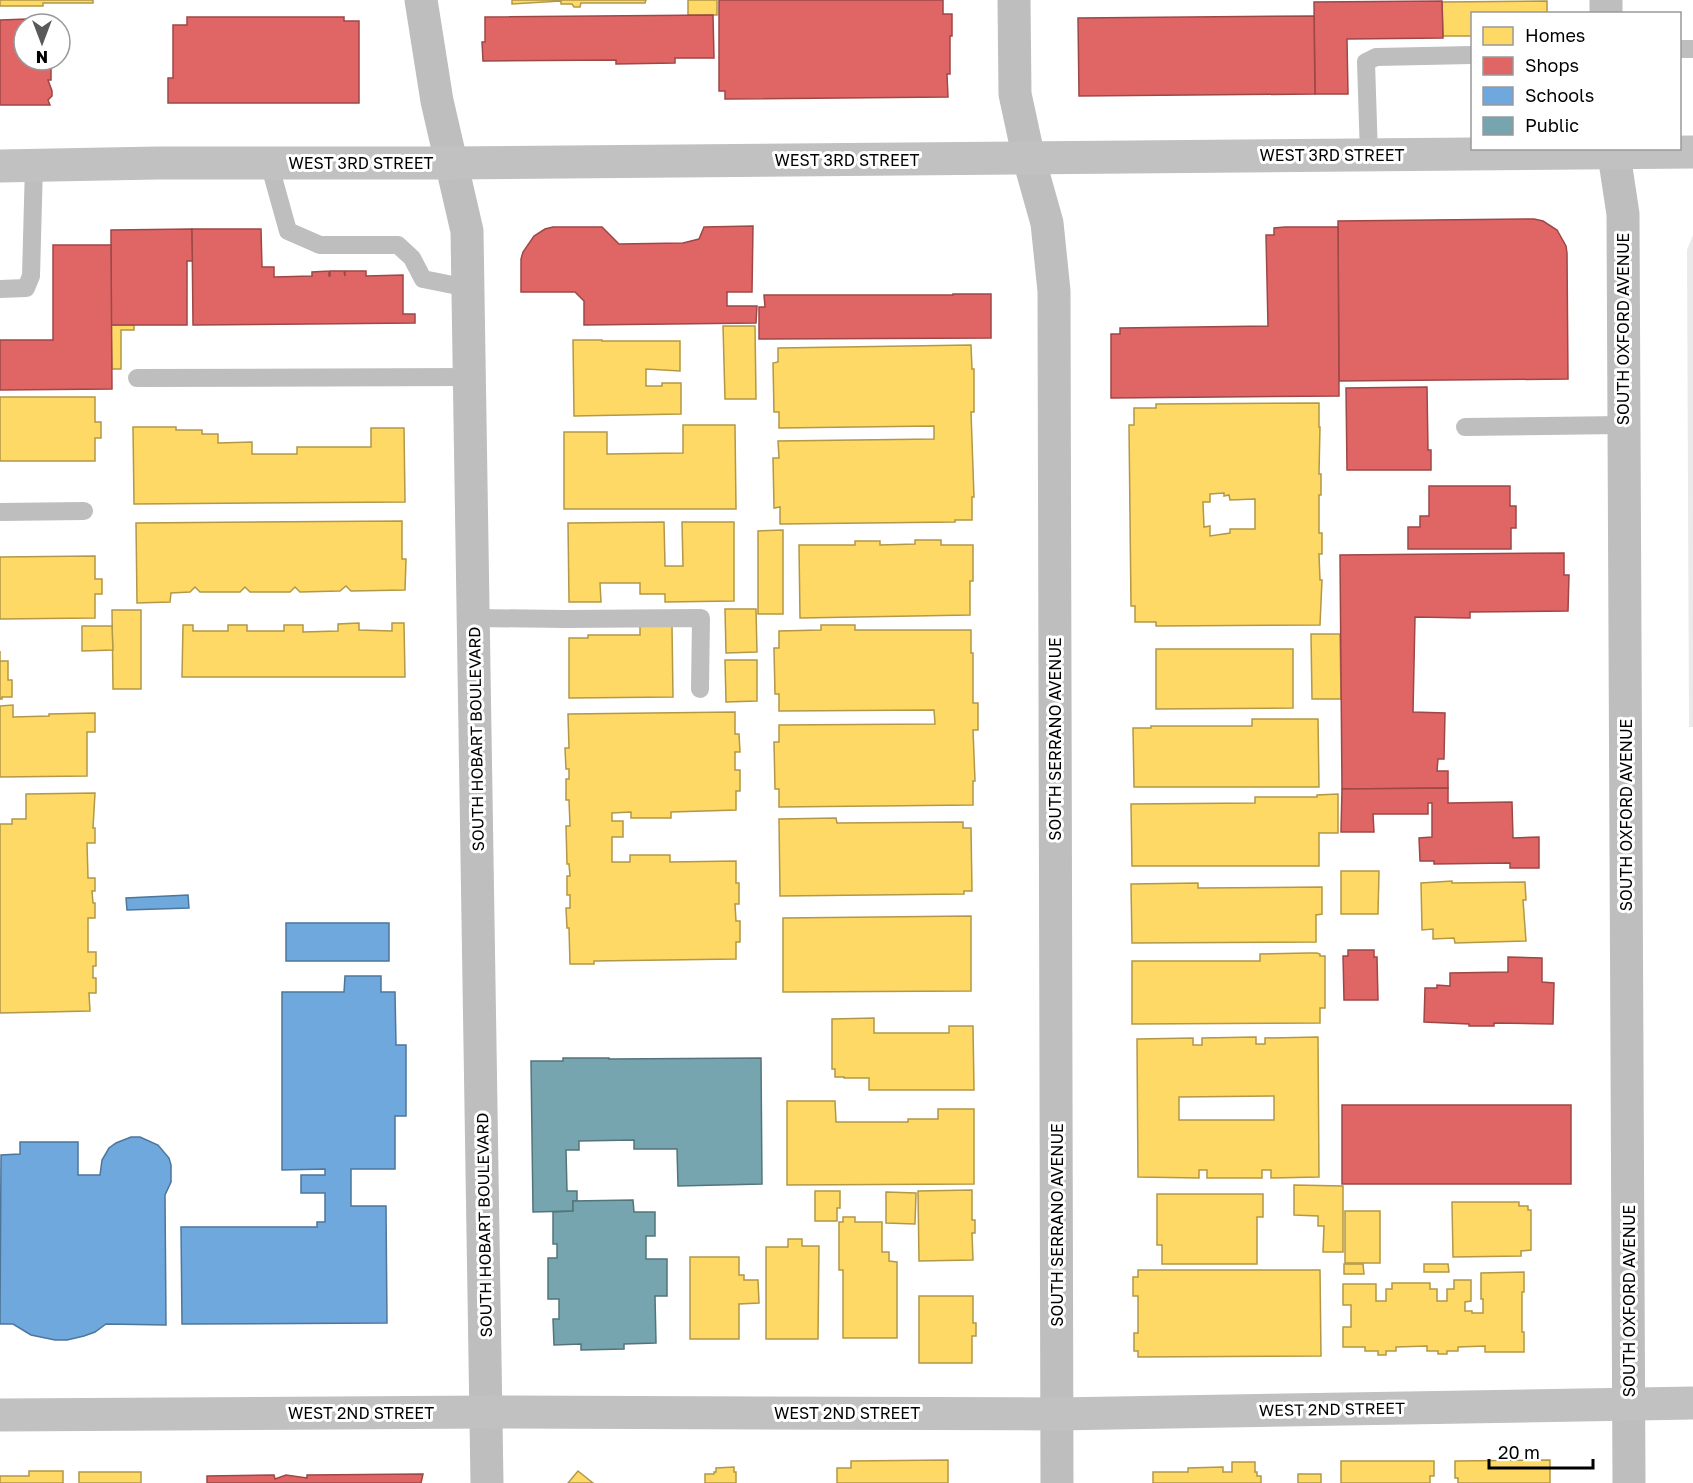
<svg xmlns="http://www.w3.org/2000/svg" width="1693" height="1483" viewBox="0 0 1693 1483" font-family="'Golos Text',sans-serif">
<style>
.green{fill:#eaeaea}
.homes{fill:#ffd966;stroke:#b29847;stroke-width:1.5;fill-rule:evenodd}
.shops{fill:#e06666;stroke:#9d4747;stroke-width:1.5}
.schools{fill:#6fa8dc;stroke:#4e769a;stroke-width:1.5}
.public{fill:#76a5af;stroke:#53747a;stroke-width:1.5}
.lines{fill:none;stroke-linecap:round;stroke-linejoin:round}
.lane{stroke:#bebebe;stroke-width:18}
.street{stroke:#bebebe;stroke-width:33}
.secondary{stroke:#c1c1c1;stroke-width:33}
.labels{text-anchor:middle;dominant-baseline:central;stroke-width:6;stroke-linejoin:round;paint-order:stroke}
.street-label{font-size:16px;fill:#000;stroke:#fff}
</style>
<rect width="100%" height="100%" fill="#fff"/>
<path class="green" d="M1693 235V727H1689L1687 250Z"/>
<g class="homes">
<path d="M0 0H93V3H43V6H0Z"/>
<path d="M512 0H646L645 3H581L580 7H574L572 4H561V1L512 4Z"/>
<rect x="688" y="0" width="29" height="15"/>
<path d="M1547 1V14H1472V36H1443L1442 2Z"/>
<path d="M111 325H134V330H121V369H112Z"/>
<path d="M723 326H755L756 399H725Z"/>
<path d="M573 340H602V341H680V371L646 369V386H662V383H681V414L574 416Z"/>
<path d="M971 345 972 369H974V412H971L974 497H972V520H955V522L780 524V507L774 508 773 458H779L778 441 934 439V426L779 428V412H774L773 363 778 362V348Z"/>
<path d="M0 397H95V422H101V438H95V461H0Z"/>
<path d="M1319 403V427H1320L1319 474H1321V495H1319V533H1322V554H1319L1320 580H1322L1320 625 1156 626V622H1135V606H1131L1129 425H1134V408H1156V404ZM1224 493V496L1229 495 1230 500 1255 499V529H1230V533L1210 536V526L1204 527 1203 502H1210V494Z"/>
<path d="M683 425H735L736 509H564V432H607V454L683 453Z"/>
<path d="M133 427H176V430H202V434H218V443L252 442V454H297V447H371V428H404L405 502 134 504Z"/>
<path d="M402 521V559H406L405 590 351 591 346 586 340 591 300 592 295 587 290 592H250L245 587 240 592H200L195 587 190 592 171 593 170 602 137 603 136 523Z"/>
<path d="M664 522 665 566H683L682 522H734V601L665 602V594H640V583H600L601 602H569L568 523Z"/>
<path d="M783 530V614H758V531Z"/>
<path d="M915 540H941V545H973V581H970V615L800 618 799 545H855V541H880V545L915 544Z"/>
<path d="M95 556V579H102V594H95V618L0 619V557Z"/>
<path d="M725 609H756L757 652 726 653Z"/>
<path d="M112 610H141V689H113Z"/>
<path d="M359 623V630L392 631V623H404L405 677H182L183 625H193V631H228V625H247V631H284V625H303V632L338 631V624Z"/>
<path d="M821 625H855V630H971V653H973V703H978V730H973L975 781H973V805L779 807V789H775L774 742H779V725L935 724 934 710 779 711V694H775L774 648H779V631L821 630Z"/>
<path d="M82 626H112L113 650 82 651Z"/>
<path d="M640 626H672L673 697 569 698V638H588V635H640Z"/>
<path d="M1311 634H1340L1341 699H1312Z"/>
<path d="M1156 649H1293V708L1156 709Z"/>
<path d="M0 651V661H8V680H12V697H2V699H0Z"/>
<path d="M725 660H757V701L726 702Z"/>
<path d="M13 705V717L49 716V714L95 713V732H87V776L0 777V706Z"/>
<path d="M735 712V734H739L740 752H735V770H740V791H736V810L671 812V818H631V812L612 813V821H623V837H612V862H630V855H670V862L736 861V883H739V904H735L736 921H740V942H736V959L594 961V964H570L569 928H567L566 908H570V895H567V876H570L569 864H567L566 826H570L569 800H566V779H569V769H566L565 748H569L568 714Z"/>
<path d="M1252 719H1318L1319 787H1134L1133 728H1151V726H1252Z"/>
<path d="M95 793 93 828H95V843H87L88 878H95V891H92L93 903H95V918H88V952H96V966H93V978H96V993H89L90 1011 0 1013V824H12V819H26V794Z"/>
<path d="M1338 794V833H1319V866H1132L1131 804 1255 803V797H1317V795Z"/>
<path d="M836 818 837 823 963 822V828H971L972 891H964V894L780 896 779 819Z"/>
<path d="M1341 871H1379L1378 914H1341Z"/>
<path d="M1452 881V883L1525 882 1526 900H1523L1526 941 1455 943 1454 938 1433 939V929L1422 930 1421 883Z"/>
<path d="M1198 883V888L1322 887V914L1316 915V942L1132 943 1131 884Z"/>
<path d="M971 916V991L783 992V918Z"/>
<path d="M1309 953H1317L1320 954V956H1325V1008H1320V1023L1132 1024V961H1260V954Z"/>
<path d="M874 1018V1033H949V1026H973L974 1090H869V1078H844V1077H835V1069H832V1019Z"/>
<path d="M1256 1037V1044H1265V1038L1318 1037 1319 1177 1271 1178V1170H1262V1178H1207V1170H1199V1178L1138 1177 1137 1039 1193 1038V1045H1202V1038ZM1274 1096V1120H1179V1097Z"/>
<path d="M787 1101H835L836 1122H908V1119H938V1109H974V1184L787 1185Z"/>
<path d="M1294 1185 1343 1186V1252H1323L1324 1226H1318V1216L1294 1215Z"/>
<path d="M972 1190V1220H975V1233H972L973 1260 919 1261 918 1191Z"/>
<path d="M815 1191H840V1208H837V1221H815Z"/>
<path d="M886 1192 916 1193 915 1224 886 1223Z"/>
<path d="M1157 1194H1263V1217H1257V1264H1162V1245H1157Z"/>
<path d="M1452 1202H1519V1206H1528V1210H1531V1250L1521 1251V1256L1453 1257Z"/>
<rect x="1345" y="1211" width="35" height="52"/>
<path d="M843 1217H855V1222H882V1252H889V1261L897 1262V1338H843V1270H839V1222H843Z"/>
<path d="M788 1239H802V1246H819L818 1339H766V1247H788Z"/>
<path d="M690 1257H739V1275H744V1280H758L759 1303 739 1304V1339H690Z"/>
<path d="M1344 1264H1363L1364 1274H1344Z"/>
<path d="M1424 1264H1448L1449 1272H1424Z"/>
<path d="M1138 1270H1320L1321 1356 1138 1357V1351H1134V1333H1138V1296H1133V1277H1138Z"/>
<path d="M1524 1272V1292H1522V1332H1524V1352H1485V1346L1458 1347V1351H1447V1354H1438V1351H1427V1346L1396 1347V1351H1386V1355H1378V1351H1365V1347H1343V1327H1351V1305H1343V1284H1376V1301H1386V1289H1392V1283H1430V1289H1437V1301H1447V1289H1454V1280H1471V1301L1465 1302V1311H1472V1313H1483V1299H1481V1273Z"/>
<path d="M919 1296H973V1323H976V1336H972V1363H919Z"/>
<path d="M948 1460V1483H837V1468H851V1461Z"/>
<path d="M1550 1460V1483H1458V1478H1455V1461Z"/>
<path d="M1341 1461H1434V1476H1430V1483H1341Z"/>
<path d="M1232 1462H1255V1472H1257V1476H1261V1483H1153V1472H1188V1468L1223 1467V1472H1232Z"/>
<path d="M734 1467V1472H736V1483H705V1474H714V1472H716V1468Z"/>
<path d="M29 1471H63V1483H0V1476H29Z"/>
<path d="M578 1471 593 1483H568Z"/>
<rect x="79" y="1472" width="62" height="11"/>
<rect x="1298" y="1474" width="23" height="9"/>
</g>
<g class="shops">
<path d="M719 0H943V14H952V36H950V74H947L948 97 725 99V91H719Z"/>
<path d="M1442 1 1443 38 1347 39 1348 94H1315L1314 2Z"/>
<path d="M713 15 714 58H675V63L616 64V60L483 61 482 42H485V17Z"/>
<path d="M1314 16 1315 94 1079 96 1078 18Z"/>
<path d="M187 17H344V21H359V103H168V78H173V25H187Z"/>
<path d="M27 19V21H51V24H24V60H51V80H48L52 91V96L48 100 50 105H0V20Z"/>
<path d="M1534 219 1543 221 1557 230 1566 246 1567 253 1568 379 1339 381 1338 221Z"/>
<path d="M753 226 752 292H727V306H757L756 323 584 325V301L575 292H521V259L523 252 534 236 545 229 553 227H602L619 244 683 243 699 239 704 227Z"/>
<path d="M1285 227H1338L1339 396 1111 398V334H1120V328L1268 326 1266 235H1274V228Z"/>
<path d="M192 229 193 261H187V325H111V230Z"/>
<path d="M192 229H261L262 267H274V277L312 276V272L329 271V276H330V271H344L345 276V271H366V276L403 275V314H415V323L193 325Z"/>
<path d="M53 245H111L112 389 0 390V340H53Z"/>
<path d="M953 294H991V338L759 339V307H765L764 295H953Z"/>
<path d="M1427 387 1428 450H1431V470H1347L1346 388Z"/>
<path d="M1429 486H1510V506H1516V528H1511V549H1408V527H1420V516H1429Z"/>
<path d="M1564 553V575H1569L1568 611 1470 612V618L1415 617 1413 712 1445 713 1444 759H1438L1437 771H1448V788L1342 789 1340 555Z"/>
<path d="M1448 788V803L1512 802 1513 838 1539 837V868H1510V863L1434 864V861H1420L1419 838 1432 837V803H1428V814H1373L1374 832H1341L1342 789Z"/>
<path d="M1348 950H1374V957H1377L1378 1000H1344L1343 956H1348Z"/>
<path d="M1508 957 1542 958V982L1554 983 1553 1024 1494 1023V1026H1469V1024L1424 1022 1425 988H1437V985L1450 986V973L1508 972Z"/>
<rect x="1342" y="1105" width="229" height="79"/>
<path d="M423 1474 421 1483H207V1476L274 1475 275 1479 286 1475 307 1478V1475Z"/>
</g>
<g class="schools">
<path d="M188 895 189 908 127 910 126 898Z"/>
<rect x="286" y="923" width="103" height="38"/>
<path d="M345 976H381V992H395L396 1045H406V1116H395V1169H351V1206H386L387 1323 182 1324 181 1227H317V1222H325V1193H301V1175H325V1169L282 1170V992H344Z"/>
<path d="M131 1137H140L158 1145 169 1158 171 1165V1182L165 1195 166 1325 106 1324 95 1332 84 1336 67 1340H55L31 1335 13 1324H0L1 1155 20 1154V1142H78V1175H100L102 1160 109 1148 116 1143Z"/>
</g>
<g class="public">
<path d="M563 1058H609V1059L761 1058 762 1184 678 1186 677 1149H634V1140L579 1141V1150H566L567 1191H577V1201H573V1211L533 1212 531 1061H563Z"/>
<path d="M633 1200 634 1212H655V1236H646V1259H667V1296H655L656 1343 624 1344V1349L581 1350V1344L554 1345 553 1319H559V1299H548V1258H557V1244H553V1212L573 1211V1201Z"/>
</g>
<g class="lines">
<g class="lane">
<path d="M1680 49H1693"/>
<path d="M1369 155 1366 62 1376 57 1472 55"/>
<path d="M269 163 288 231 320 245H398L412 258 423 279 468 288"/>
<path d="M0 289 26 288 31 276 34 165"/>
<path d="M137 378 470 377"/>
<path d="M1465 427 1623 425"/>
<path d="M0 512 84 511"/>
<path d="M474 618 566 619 701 618 700 689"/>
</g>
<g class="street">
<path d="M421 0 437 101 467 231 487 1483"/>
<path d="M1014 0 1015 94 1029 159 1047 223 1054 291 1057 1483"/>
<path d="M1606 14V0"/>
<path d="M1613 148 1623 214 1629 1483"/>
</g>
<g class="secondary">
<path d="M0 166 158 163H451L1693 152"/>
<path d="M0 1415 487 1412 1057 1414 1693 1403"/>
</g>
</g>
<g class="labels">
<g class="street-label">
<text x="1332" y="155">WEST 3RD STREET</text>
<text x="847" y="160">WEST 3RD STREET</text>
<text x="361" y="163">WEST 3RD STREET</text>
<text transform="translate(1623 329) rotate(-90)">SOUTH OXFORD AVENUE</text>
<text transform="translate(476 739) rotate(-91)">SOUTH HOBART BOULEVARD</text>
<text transform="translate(1055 739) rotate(-90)">SOUTH SERRANO AVENUE</text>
<text transform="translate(1626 815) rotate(-90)">SOUTH OXFORD AVENUE</text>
<text transform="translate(484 1225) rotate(-91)">SOUTH HOBART BOULEVARD</text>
<text transform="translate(1057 1225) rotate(-90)">SOUTH SERRANO AVENUE</text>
<text transform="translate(1629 1301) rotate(-90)">SOUTH OXFORD AVENUE</text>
<text transform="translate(1332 1409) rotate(-1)">WEST 2ND STREET</text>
<text x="361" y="1413">WEST 2ND STREET</text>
<text x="847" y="1413">WEST 2ND STREET</text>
</g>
</g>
<rect x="1471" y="12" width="210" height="138" fill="#ffffff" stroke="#999999" stroke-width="1.5"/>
<rect x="1483" y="27" width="30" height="18" fill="#ffd966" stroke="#999999" stroke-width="1.5"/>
<text x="1525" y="42" font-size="18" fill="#000000">Homes</text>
<rect x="1483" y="57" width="30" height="18" fill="#e06666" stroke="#999999" stroke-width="1.5"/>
<text x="1525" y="72" font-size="18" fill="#000000">Shops</text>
<rect x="1483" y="87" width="30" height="18" fill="#6fa8dc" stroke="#999999" stroke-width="1.5"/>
<text x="1525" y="102" font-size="18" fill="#000000">Schools</text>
<rect x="1483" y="117" width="30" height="18" fill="#76a5af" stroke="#999999" stroke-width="1.5"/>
<text x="1525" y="132" font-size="18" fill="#000000">Public</text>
<g transform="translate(42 42) rotate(180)"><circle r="28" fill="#ffffff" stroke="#999999" stroke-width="1.5"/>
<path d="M0-4.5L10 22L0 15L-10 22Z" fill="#595959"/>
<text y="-9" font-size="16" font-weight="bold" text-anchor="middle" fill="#000000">N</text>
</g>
<path d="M1489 1459v9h104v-9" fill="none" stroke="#000000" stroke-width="3"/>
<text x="1498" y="1459" font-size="18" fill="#000000" stroke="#ffffff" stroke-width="4.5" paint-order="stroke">20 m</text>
</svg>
